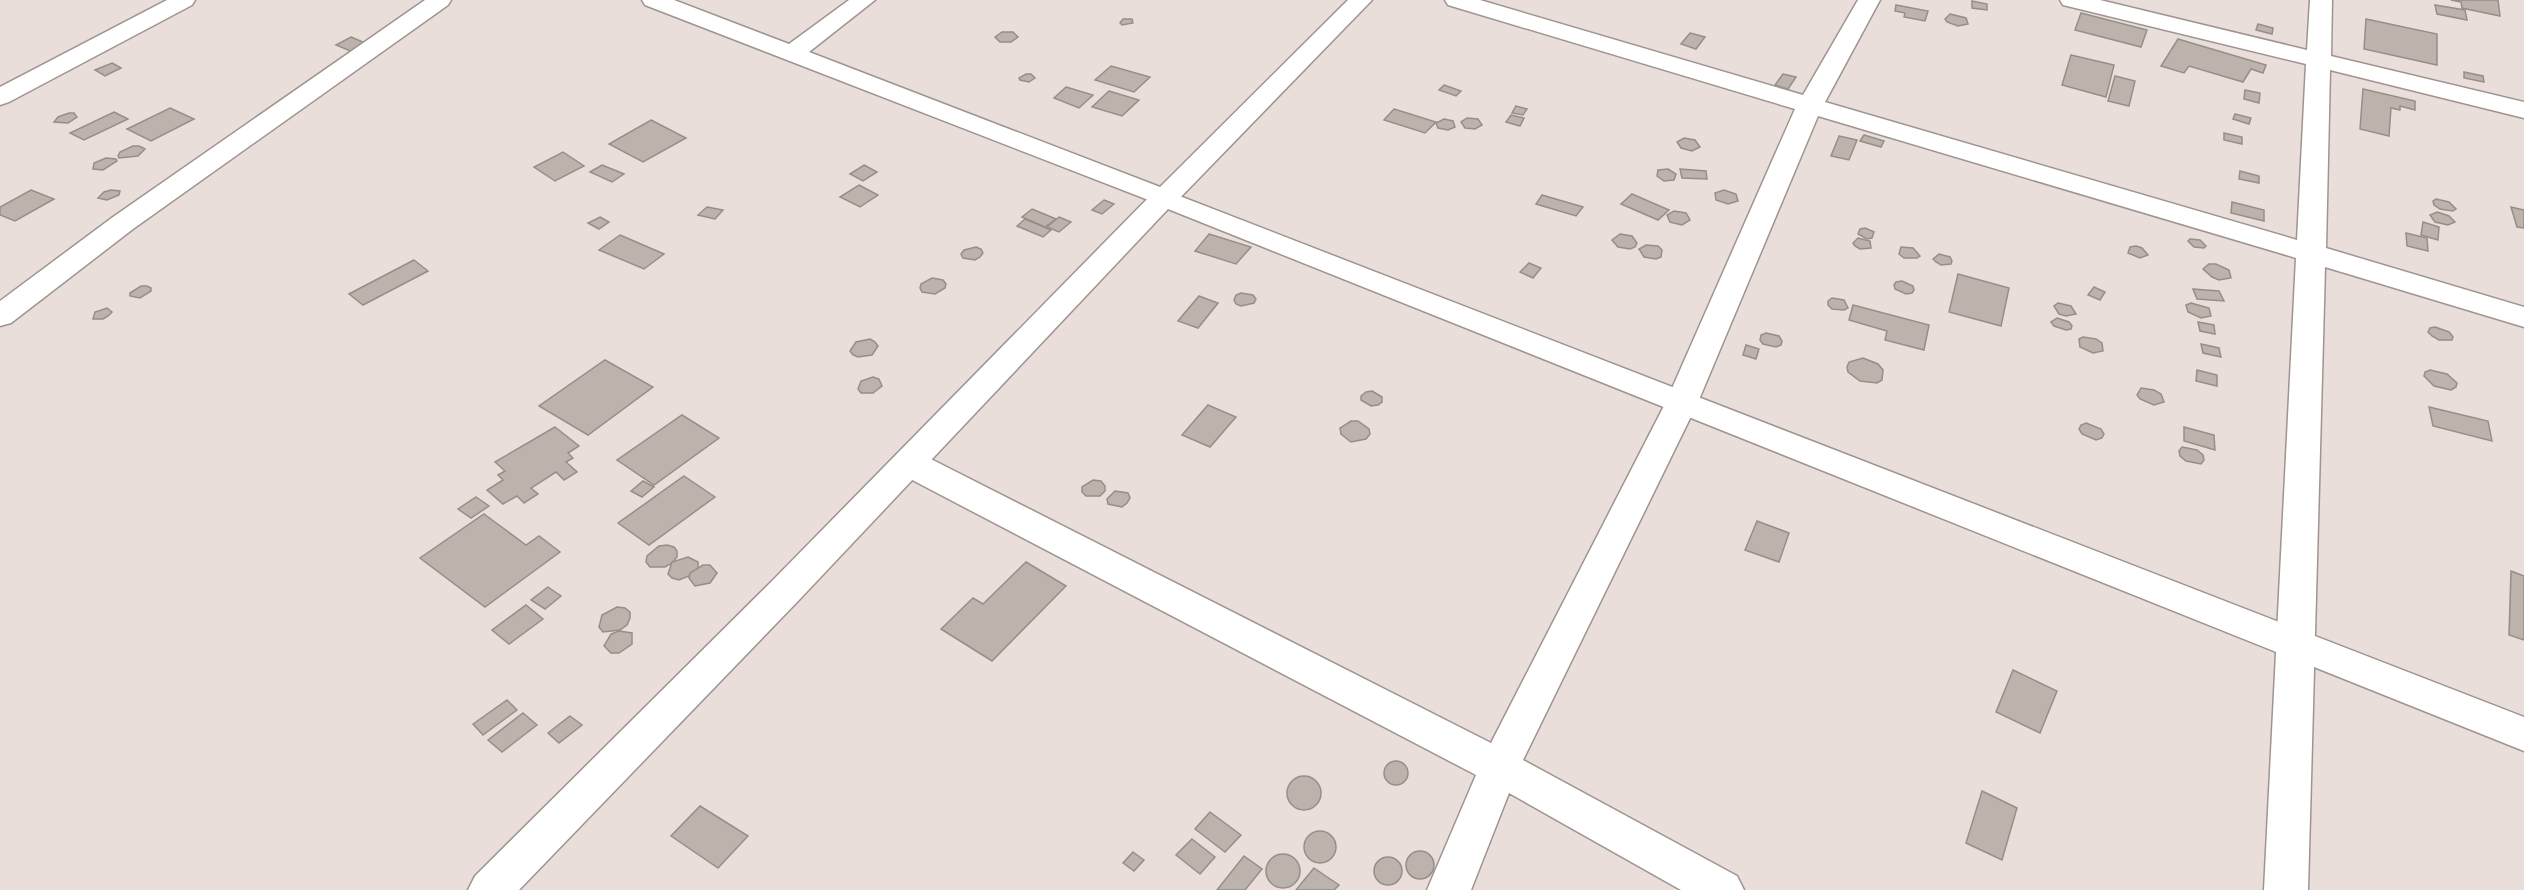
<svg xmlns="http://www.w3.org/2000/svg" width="2524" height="890" viewBox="0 0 2524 890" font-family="'Varela Round',sans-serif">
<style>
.building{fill:#bbb3ac;stroke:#978f87;stroke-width:1.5}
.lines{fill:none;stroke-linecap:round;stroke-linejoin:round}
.minor-casing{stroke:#9f9490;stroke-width:3}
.tertiary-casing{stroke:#9f9490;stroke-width:3}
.minor{fill:#fff;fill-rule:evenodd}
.tertiary{fill:#fff;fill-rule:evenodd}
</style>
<rect width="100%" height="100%" fill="#e9ded9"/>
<g class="building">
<path d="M2451 0H2498L2500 16 2462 8 2461 2Z"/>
<path d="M1972 1 1987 4V10L1972 8Z"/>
<path d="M1896 5 1928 11 1925 21 1904 17 1905 13 1895 11Z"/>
<path d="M2435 5 2465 10 2467 20 2437 14Z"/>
<path d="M2081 13 2147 30 2141 47 2075 30Z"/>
<path d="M1950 14 1966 18 1968 24 1958 26 1947 22 1945 19Z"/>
<path d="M1123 19H1132L1133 23 1122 25 1120 23Z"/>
<path d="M2366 19 2437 34V65L2364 49Z"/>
<path d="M2258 24 2273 28 2272 34 2256 30Z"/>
<path d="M1002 32H1013L1018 37 1011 42H1000L995 37Z"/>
<path d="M1690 33 1705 37 1696 49 1681 44Z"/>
<path d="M351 37 370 45 355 53 336 45Z"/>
<path d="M2178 39 2266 65 2263 73 2251 69 2243 82 2189 66 2184 73 2161 66Z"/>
<path d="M2071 55 2114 65 2106 97 2062 85Z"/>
<path d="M112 63 121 68 105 76 95 70Z"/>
<path d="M1111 66 1150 77 1134 92 1095 80Z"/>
<path d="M2464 72 2483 76 2484 82 2464 78Z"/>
<path d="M1026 74H1031L1035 78 1029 82 1020 80 1019 78Z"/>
<path d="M1783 74 1796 77 1788 89 1775 85Z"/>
<path d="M2115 76 2135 81 2129 106 2108 101Z"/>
<path d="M1444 85 1461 91 1456 96 1439 90Z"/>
<path d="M1066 87 1093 95 1079 108 1054 98Z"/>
<path d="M2363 89 2415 101V110L2400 106V110L2391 108 2389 136 2360 129Z"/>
<path d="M2245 90 2260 93 2259 103 2244 99Z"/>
<path d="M1109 91 1139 100 1122 116 1092 107Z"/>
<path d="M1516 106 1527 109 1523 115 1512 113Z"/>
<path d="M170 108 194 119 151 141 127 129Z"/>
<path d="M1394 109 1436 122 1425 133 1384 120Z"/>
<path d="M114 112 128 119 84 140 70 133Z"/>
<path d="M69 113H74L77 117 68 123 54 122 58 117Z"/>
<path d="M2235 114 2251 118 2249 124 2233 119Z"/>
<path d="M1511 115 1524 118 1520 126 1506 122Z"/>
<path d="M1467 118 1478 119 1482 125 1475 129 1465 128 1461 122Z"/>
<path d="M1444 119 1453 121 1455 127 1448 130 1438 128 1436 123Z"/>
<path d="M651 120 686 138 643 162 609 144Z"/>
<path d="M2224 133 2242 137V144L2224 140Z"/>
<path d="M1864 135 1884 141 1881 147 1860 141Z"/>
<path d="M1839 136 1857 140 1849 160 1831 156Z"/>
<path d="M1684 138 1695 140 1700 147 1692 151 1681 148 1677 142Z"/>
<path d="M133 146H139L145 149 138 156 119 158 118 156 120 152Z"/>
<path d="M563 152 584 166 555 181 534 167Z"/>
<path d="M106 158 116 159 117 161 103 170 93 169 94 163Z"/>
<path d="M602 165 624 174 612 182 590 172Z"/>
<path d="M864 165 877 172 863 181 850 174Z"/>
<path d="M1668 169 1676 174 1674 180 1664 181 1657 176 1658 170Z"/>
<path d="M1680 169 1706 171 1707 179 1682 178Z"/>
<path d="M2240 171 2259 176V183L2239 179Z"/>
<path d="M859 185 878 195 860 207 840 197Z"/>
<path d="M31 190 54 199 15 221 0 215V207Z"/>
<path d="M111 190 120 191 119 195 107 200 98 198 104 192Z"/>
<path d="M1724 190 1736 194 1738 201 1728 204 1716 200 1715 193Z"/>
<path d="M1632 194 1669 210 1658 220 1621 204Z"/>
<path d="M1542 195 1583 207 1576 216 1536 204Z"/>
<path d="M2436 199 2449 202 2456 209 2453 211 2440 209 2434 205 2433 201Z"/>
<path d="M1104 200 1114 204 1102 214 1092 210Z"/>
<path d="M2232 202 2264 210V221L2231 213Z"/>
<path d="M707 207 723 210 715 219 698 215Z"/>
<path d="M2511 207 2524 210V228L2517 227Z"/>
<path d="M1032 209 1056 219 1045 227 1022 217Z"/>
<path d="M1674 211 1686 213 1690 220 1682 225 1670 222 1667 215Z"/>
<path d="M2437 212 2449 216 2455 222 2448 225 2435 222 2430 215Z"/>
<path d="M600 217 609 222 599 229 588 223Z"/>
<path d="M1059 217 1071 222 1059 232 1047 227Z"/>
<path d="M1025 219 1051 230 1043 237 1017 226Z"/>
<path d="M2423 222 2439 227 2438 240 2421 235Z"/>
<path d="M1865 228 1874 232 1872 238 1867 239 1858 234 1860 229Z"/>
<path d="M2406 233 2427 238 2428 251 2407 246Z"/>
<path d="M1209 234 1251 247 1236 264 1195 251Z"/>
<path d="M1620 234 1632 236 1637 243 1635 247 1630 249 1618 247 1612 240Z"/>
<path d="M620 235 664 254 644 269 599 250Z"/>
<path d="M1858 238 1870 241 1871 248 1860 249 1855 246 1853 243Z"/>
<path d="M2190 239 2200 240 2206 246 2204 248 2194 247 2188 241Z"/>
<path d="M1646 245 1658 246 1662 250 1661 257 1656 259 1644 257 1639 249Z"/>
<path d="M2136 246 2142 248 2148 255 2140 258 2128 253 2130 247Z"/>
<path d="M976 247 981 249 983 253 980 257 975 260 963 258 961 254 964 250Z"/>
<path d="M1901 247 1913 248 1920 256 1917 258H1904L1899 254Z"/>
<path d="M1939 254 1950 257 1952 261 1951 264 1941 265 1936 262 1933 259Z"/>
<path d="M414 260 428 271 363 305 349 294Z"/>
<path d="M1529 263 1541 268 1533 278 1520 272Z"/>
<path d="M2209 264H2216L2229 270 2231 278 2219 280 2212 277 2203 269Z"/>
<path d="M1958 274 2009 288 2001 326 1949 312Z"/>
<path d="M932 278 943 280 946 284 945 288 935 294 922 292 920 288 921 284Z"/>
<path d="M1902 281 1913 286 1914 290 1912 293 1906 294 1895 289 1894 285 1896 282Z"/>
<path d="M141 286H147L151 288V291L140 298 130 296V293Z"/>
<path d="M2094 287 2105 292 2100 300 2088 295Z"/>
<path d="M2193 289 2219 291 2224 301 2197 299Z"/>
<path d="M1241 293 1253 295 1256 299 1254 303 1241 306 1236 304 1234 300 1236 295Z"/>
<path d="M1199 296 1218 303 1198 328 1178 321Z"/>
<path d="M1832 298 1844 300 1848 308 1844 310 1832 309 1828 305V301Z"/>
<path d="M2058 303 2071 306 2076 314 2066 316 2059 314 2054 306Z"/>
<path d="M2191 303 2209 308 2211 316 2201 318 2188 312 2186 305Z"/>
<path d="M1853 305 1929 325 1924 350 1885 340 1887 331 1849 320Z"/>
<path d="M107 308 112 312 108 316 103 319H93L95 312Z"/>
<path d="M2057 318 2069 322 2072 326 2071 329 2066 330 2054 326 2051 322Z"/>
<path d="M2198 322 2214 325 2215 334 2200 331Z"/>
<path d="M2435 327 2449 332 2453 337 2452 340H2439L2432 336 2428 332 2430 328Z"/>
<path d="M1766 333 1779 336 1782 341 1781 345 1776 347 1763 344 1760 340 1761 335Z"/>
<path d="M2083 337 2096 339 2102 343 2103 351 2093 353 2080 347 2079 339Z"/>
<path d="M870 339 875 342 878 346 872 355 858 357 853 355 850 351 856 342Z"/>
<path d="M2201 344 2219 348 2221 357 2203 353Z"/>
<path d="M1746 345 1759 349 1756 359 1743 355Z"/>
<path d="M1863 358 1878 364 1883 370 1882 380 1877 383 1860 381 1848 372 1847 367 1849 362Z"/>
<path d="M605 360 653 387 588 435 539 406Z"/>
<path d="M2197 370 2217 375V386L2196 381Z"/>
<path d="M2430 370 2447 374 2457 383 2456 387 2451 390 2434 386 2424 376 2425 372Z"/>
<path d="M873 377 879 379 882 386 873 393H861L858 389 861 381Z"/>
<path d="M2141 388 2154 390 2161 394 2164 402 2154 405 2140 399 2137 395Z"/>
<path d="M1372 391 1382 397V402L1378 405 1371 406 1361 400V396L1366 392Z"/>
<path d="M1208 405 1236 417 1210 447 1182 435Z"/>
<path d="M2429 407 2488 421 2492 441 2433 426Z"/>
<path d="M682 415 719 438 654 485 617 460Z"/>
<path d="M1351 421H1358L1369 429 1370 434 1366 439 1351 442 1341 434 1340 428Z"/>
<path d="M2086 423 2101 429 2104 434 2102 438 2096 440 2082 434 2079 429 2081 425Z"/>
<path d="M555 427 579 446 568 453 573 458 566 462 577 472 564 480 556 472 531 488 538 494 524 503 517 496 503 504 487 490 503 480 498 475 505 471 495 462Z"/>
<path d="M2184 427 2214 435 2215 450 2184 441Z"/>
<path d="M2182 447 2197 450 2203 455 2204 460 2201 464 2186 461 2180 456 2179 451Z"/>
<path d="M684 476 715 497 649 545 618 523Z"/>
<path d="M1093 480 1101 481 1105 486V491L1100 496H1086L1082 492V487Z"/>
<path d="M643 481 654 487 642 497 631 491Z"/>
<path d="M1115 491 1128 493 1130 498 1127 503 1122 507 1108 504 1107 499Z"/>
<path d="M476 497 489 506 471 518 458 509Z"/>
<path d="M484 514 526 545 539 536 560 552 485 607 420 558Z"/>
<path d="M1757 521 1789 533 1779 562 1745 550Z"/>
<path d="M667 545 674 547 677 551V557L672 563 665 567H650L646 562 647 556 659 546Z"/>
<path d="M688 557 698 562V568L694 574 679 580 672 578 668 574 672 562Z"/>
<path d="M1026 562 1066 586 992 661 941 629 973 598 983 604Z"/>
<path d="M703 565H710L717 573 710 583 695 586 689 578 690 573Z"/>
<path d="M2511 571 2524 576V640L2509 635Z"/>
<path d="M548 587 561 596 545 609 531 600Z"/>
<path d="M526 605 543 619 509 644 492 630Z"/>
<path d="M617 607 625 608 630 612V618L627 625 620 630 603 632 599 627 602 615Z"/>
<path d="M619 631 632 633V644L619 653H611L604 646 611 634Z"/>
<path d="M2013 670 2057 691 2040 733 1996 712Z"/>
<path d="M507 700 517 710 483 735 473 724Z"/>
<path d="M523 713 537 725 502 752 488 740Z"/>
<path d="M570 716 582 725 559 743 548 733Z"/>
<circle cx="1396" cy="773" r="12"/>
<circle cx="1304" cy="793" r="17"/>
<path d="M1982 791 2017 808 2002 860 1966 843Z"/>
<path d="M700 806 748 836 718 868 671 836Z"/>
<path d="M1210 812 1241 835 1225 852 1195 829Z"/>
<circle cx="1320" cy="847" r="16"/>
<path d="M1192 839 1215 857 1200 874 1176 855Z"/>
<circle cx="1420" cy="865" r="14"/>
<path d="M1133 852 1144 860 1134 871 1123 863Z"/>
<circle cx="1283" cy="871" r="17"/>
<path d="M1244 856 1262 869 1245 890H1217Z"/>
<circle cx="1388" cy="871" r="14"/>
<path d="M1314 868 1339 885 1334 890H1296Z"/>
</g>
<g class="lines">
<defs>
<g id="minor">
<path d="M167 0H195L192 5 9 102 0 105V87Z"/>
<path d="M425 0H451L448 5 133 229 11 323 0 326V301L113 217Z"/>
<path d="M642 0H674L789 44 849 0H875L809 52 1160 187 1348 0H1372L1174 204 1164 206 645 5Z"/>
<path d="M1445 0H1480L1803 95 1858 0H1880L1825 102 2297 240 2306 64 2063 5 2060 0H2100L2307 50 2310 0H2332L2331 56 2524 102V118L2330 70 2326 248 2524 307V327L2325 267 2308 890H2264L2296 258 1818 116 1698 402 1523 760 1737 876 1744 890H1681L1509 793 1471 890H1427L1476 775 897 472 892 463 897 454 909 451 921 454 1491 743 1666 402 1795 109 1448 5Z"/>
</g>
<path id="tertiary" d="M1164 190 2524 717V751L1168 209 799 600 519 890H468L475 876 773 580 1154 192Z"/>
</defs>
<use href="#minor" class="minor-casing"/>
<use href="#tertiary" class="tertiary-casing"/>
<use href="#minor" class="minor"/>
<use href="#tertiary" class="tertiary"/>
</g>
</svg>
